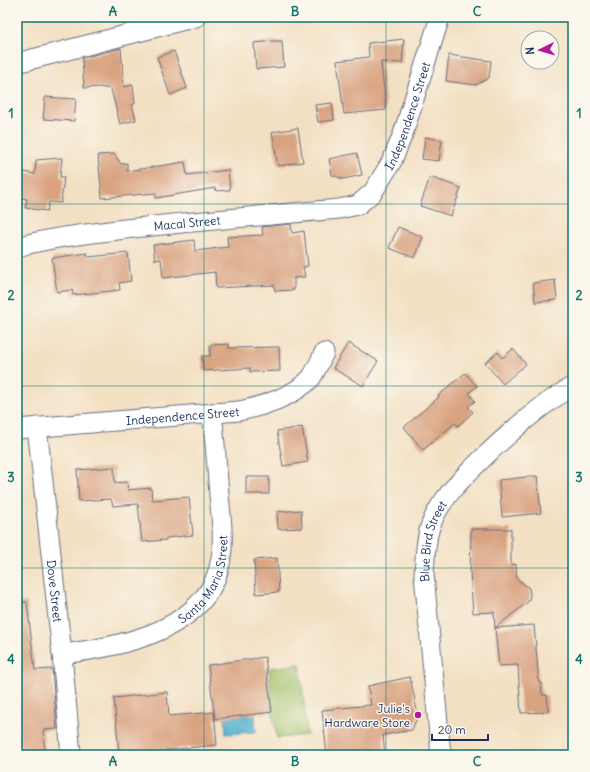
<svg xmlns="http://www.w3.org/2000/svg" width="590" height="772" viewBox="0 0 590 772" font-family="Delius,sans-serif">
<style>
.green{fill:#9fbf68;stroke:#5d7763}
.water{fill:#50b1cf;stroke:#367096}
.building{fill:#d9a280}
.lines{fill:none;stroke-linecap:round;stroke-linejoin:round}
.minor-casing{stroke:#676d81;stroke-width:21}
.minor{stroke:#fff;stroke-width:19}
.grid{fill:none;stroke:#0f766e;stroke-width:1;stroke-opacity:0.55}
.poi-dot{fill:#b5179e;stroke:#fbf7ec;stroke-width:1.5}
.labels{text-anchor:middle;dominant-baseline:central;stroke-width:3;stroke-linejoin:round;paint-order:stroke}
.street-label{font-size:12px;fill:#1b2f5e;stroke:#fbf7ec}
.poi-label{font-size:12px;fill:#1b2f5e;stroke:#fbf7ec;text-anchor:end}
.neatline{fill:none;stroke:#0f766e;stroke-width:1.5}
.grid-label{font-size:13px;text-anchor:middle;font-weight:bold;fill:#0f766e}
</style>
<rect width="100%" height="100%" fill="#fbf7ec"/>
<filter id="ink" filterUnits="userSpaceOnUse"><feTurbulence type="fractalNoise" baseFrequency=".025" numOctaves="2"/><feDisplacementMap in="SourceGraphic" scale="8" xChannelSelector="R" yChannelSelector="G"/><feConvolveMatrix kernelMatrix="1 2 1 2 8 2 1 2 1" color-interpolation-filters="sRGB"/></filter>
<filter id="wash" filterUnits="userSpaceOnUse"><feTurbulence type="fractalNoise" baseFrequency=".012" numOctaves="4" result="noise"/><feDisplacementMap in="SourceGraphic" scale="16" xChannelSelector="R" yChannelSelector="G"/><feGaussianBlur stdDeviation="0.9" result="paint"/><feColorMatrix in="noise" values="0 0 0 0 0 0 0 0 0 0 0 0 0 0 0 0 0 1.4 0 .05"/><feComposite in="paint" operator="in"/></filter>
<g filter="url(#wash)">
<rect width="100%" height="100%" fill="#f3e0c3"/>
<path class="green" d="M300 664 307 735 277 738 272 711 269 668Z"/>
<path class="water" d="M255 715 256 732 226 734 225 717Z"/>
<g id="blocks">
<g class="building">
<path d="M404 39 402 63 381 62 386 110 344 114 337 61 369 57 368 43Z"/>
<path d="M273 41H282L284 67 256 69 254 43Z"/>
<path d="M121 48 124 87 133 85 135 104H132L136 120 120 124 111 89 99 87 84 88 82 58Z"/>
<path d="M174 51 187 88 170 95 157 57Z"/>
<path d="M449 55 491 61 489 78 476 85 446 81Z"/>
<path d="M45 97 76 99 74 121 43 119Z"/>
<path d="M332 103 334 120 318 122 315 105Z"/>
<path d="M298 128 303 162 278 166 272 132Z"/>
<path d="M425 137 442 140 439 161 422 159Z"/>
<path d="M357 153 362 175 343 179 332 175 329 159Z"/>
<path d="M114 154 121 164 127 163V171L185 162 187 175 228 170 230 190 216 191 215 188 156 198V193L102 198 98 155Z"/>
<path d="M62 158 60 177H64L61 203 49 202 47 211 25 208 27 199 20 198 24 172 35 174 36 160Z"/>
<path d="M430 177 461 188 451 216 420 206Z"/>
<path d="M291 224 292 233 304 231 308 266 303 267 305 277 294 278V290L275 291 274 285 216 288 215 272 163 278 161 259 155 260 153 245 194 240 195 251 228 247 227 237 263 235 262 227Z"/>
<path d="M398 227 423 237 415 258 389 248Z"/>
<path d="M87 253 88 257 128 253 131 281 119 283 120 290 73 295 72 290 57 292 52 258Z"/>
<path d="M555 280 557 300 535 302 533 283Z"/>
<path d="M348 343 378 361 363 386 333 368Z"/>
<path d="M229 344V348L279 347 280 371 250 372V368L203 371 202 356H210V345Z"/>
<path d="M513 349 526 364 503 384 485 363 498 352 502 358Z"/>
<path d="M465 373 477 386 469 393 475 401 468 407 473 412 458 426 455 423 423 450 404 427 439 397 438 396Z"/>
<path d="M302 427 308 462 283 466 277 431Z"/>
<path d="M114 467 115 483 127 482 128 490 151 488 152 500 189 497 193 535 166 538V540L142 542 138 504 113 506 111 499 79 501 77 470Z"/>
<path d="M537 476 541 513 502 517 499 480Z"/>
<rect x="246" y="477" width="23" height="17"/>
<path d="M301 510 302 528 278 529 277 512Z"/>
<path d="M471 529H511V565L516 564 517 579 529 588 530 594 529 601 495 628 494 612 473 613 470 572Z"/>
<path d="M277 558 279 592 256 594 254 560Z"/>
<path d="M27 602 35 670 52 669 57 729 43 730 45 755H21L17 699V603Z"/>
<path d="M534 625 539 683H541L542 695H547L548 712 521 713 518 665 499 666 495 628Z"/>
<path d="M265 657 272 712 215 719 208 665Z"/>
<path d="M410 677 418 715 412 730 383 735 385 755H327L322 710 371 705 368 686Z"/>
<path d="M167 692 169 716 214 712 217 745 166 750 167 755H146V751L119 754 114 698Z"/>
</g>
</g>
</g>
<g filter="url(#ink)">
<use href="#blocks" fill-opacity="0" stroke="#676d81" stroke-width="1"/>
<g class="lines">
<defs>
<g id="minor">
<path d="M17 63 196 17"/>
<path id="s1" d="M17 247C52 237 88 234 125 229 196 221 268 215 339 209L358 205 373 192 392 161 403 134 440 17"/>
<path id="s2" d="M37 427 62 654 71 755"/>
<path id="s3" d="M17 429 239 411C261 407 295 396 311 378 316 371 320 361 324 353"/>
<path id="s4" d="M62 654C121 647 211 630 221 558 224 537 221 516 219 495 217 468 215 440 212 413"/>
<path id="s5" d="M441 755 424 575C425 559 425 543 430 527 440 498 464 477 485 456 513 430 540 405 573 386"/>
</g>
</defs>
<use href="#minor" class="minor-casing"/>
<use href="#minor" class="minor"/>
</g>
</g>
<path class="grid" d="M204 17V755M386 17V755M17 204H573M17 386H573M17 568H573"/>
<circle class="poi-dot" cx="418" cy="715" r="4"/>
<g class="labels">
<g class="street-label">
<text stroke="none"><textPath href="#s1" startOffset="448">Independence Street</textPath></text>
<text stroke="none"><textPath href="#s1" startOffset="172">Macal Street</textPath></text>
<text stroke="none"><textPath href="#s3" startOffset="166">Independence Street</textPath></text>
<text stroke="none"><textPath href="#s5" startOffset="216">Blue Bird Street</textPath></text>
<text stroke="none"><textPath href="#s4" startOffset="173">Santa Maria Street</textPath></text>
<text stroke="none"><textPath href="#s2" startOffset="165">Dove Street</textPath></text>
</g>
<g class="poi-label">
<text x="410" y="708">Julie's<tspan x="410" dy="14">Hardware Store</tspan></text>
</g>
</g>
<rect width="590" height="772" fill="none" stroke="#fbf7ec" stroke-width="44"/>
<g transform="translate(540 50) rotate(265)"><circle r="19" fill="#fbf7ec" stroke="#a1a7b3"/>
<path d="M0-3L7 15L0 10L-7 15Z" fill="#b5179e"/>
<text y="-6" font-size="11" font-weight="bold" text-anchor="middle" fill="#1b2f5e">N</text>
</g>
<path d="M432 734v6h56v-6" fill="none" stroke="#1b2f5e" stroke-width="2"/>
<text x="438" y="734" font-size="12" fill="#1b2f5e" stroke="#fbf7ec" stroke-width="3" paint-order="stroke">20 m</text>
<rect x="22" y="22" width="546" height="728" class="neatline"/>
<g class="grid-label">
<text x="113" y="16">A</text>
<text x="295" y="16">B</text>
<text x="477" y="16">C</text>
<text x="11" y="118">1</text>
<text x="579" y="118">1</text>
<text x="11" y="300">2</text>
<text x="579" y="300">2</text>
<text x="11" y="482">3</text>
<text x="579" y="482">3</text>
<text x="11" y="664">4</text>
<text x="579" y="664">4</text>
<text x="113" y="766">A</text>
<text x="295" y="766">B</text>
<text x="477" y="766">C</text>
</g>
</svg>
